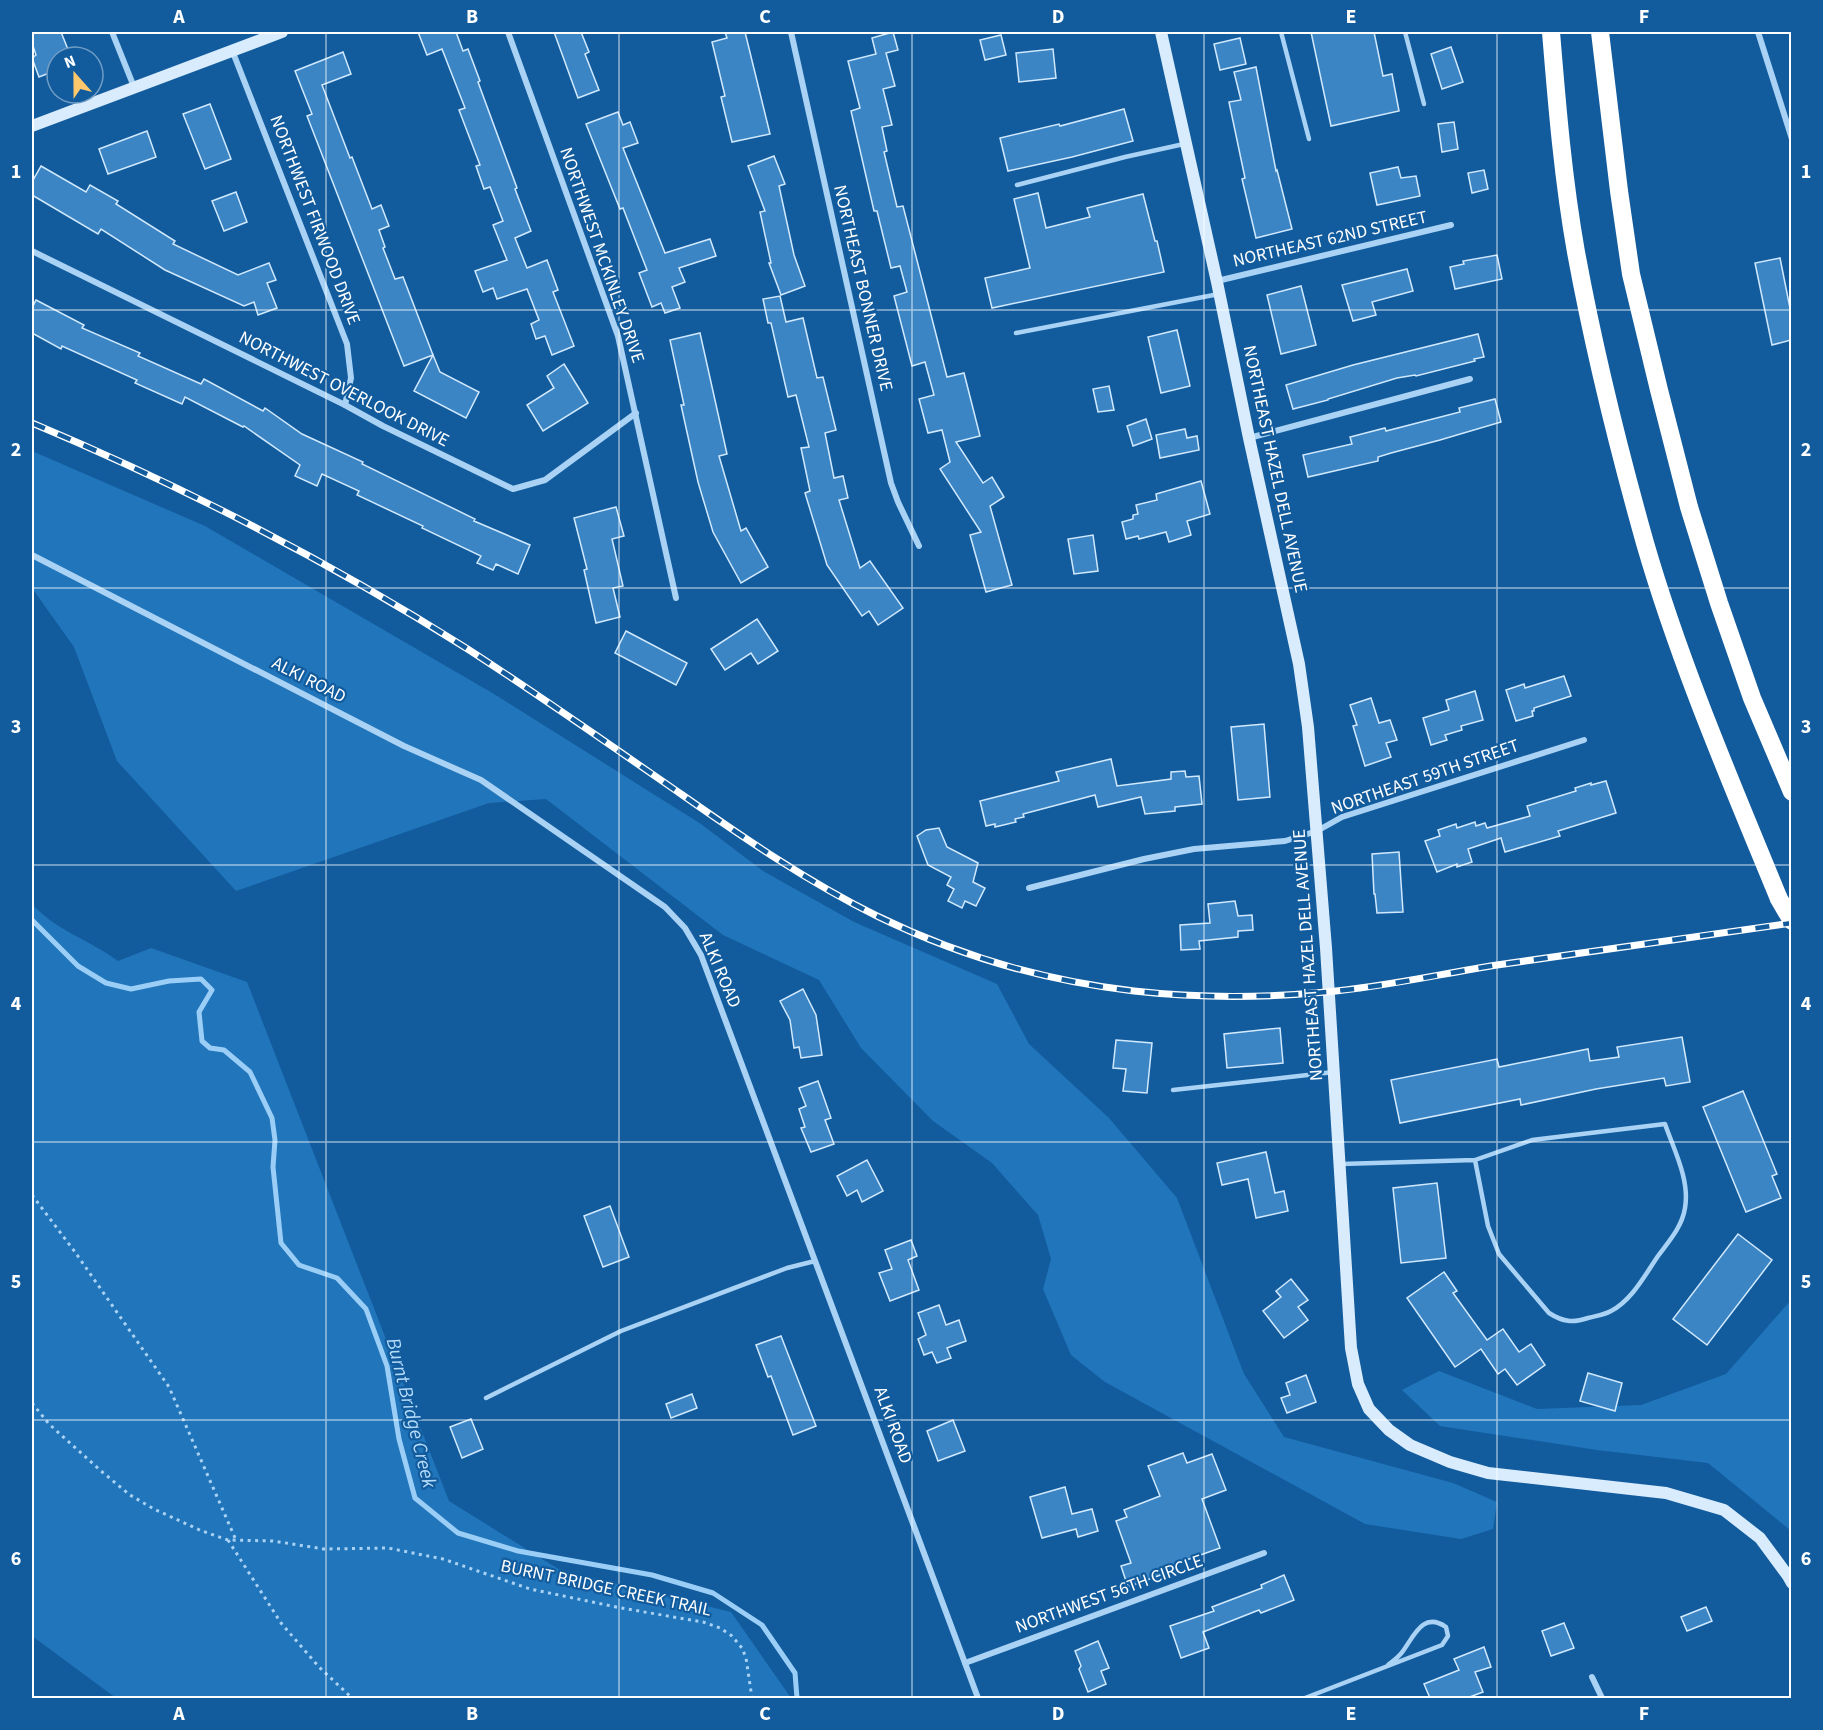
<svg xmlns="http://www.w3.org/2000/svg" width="1823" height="1730" viewBox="0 0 1823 1730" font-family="'Source Sans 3',sans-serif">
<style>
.green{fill:#2175bb}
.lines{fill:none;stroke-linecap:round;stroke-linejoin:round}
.stream{stroke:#9bcef7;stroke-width:5}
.building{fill:#3b85c5;stroke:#d1e9fe;stroke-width:1.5}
.path{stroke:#a9d2f4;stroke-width:3;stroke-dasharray:3 4.5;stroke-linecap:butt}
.lane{stroke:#a9d2f4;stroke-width:4.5}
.street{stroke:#a9d2f4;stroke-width:6}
.secondary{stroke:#d9ecfd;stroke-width:12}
.highway{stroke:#fff;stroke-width:18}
.rail-casing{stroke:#fff;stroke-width:7}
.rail{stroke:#125c9e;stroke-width:4.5;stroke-dasharray:14;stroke-linecap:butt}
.grid{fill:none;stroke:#fff;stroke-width:1.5;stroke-opacity:0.55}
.labels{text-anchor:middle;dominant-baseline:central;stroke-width:4.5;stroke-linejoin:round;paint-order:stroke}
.street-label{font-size:18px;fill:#fff;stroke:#125c9e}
.water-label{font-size:20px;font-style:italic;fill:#b5dbfb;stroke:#125c9e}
.neatline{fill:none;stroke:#fff;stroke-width:2}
.grid-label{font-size:20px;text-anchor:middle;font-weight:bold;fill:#fff}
</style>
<rect width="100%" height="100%" fill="#125c9e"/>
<g class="green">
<path d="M32 451 205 526 494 694 701 824 763 871 854 922 997 984 1029 1044 1109 1118 1177 1198 1244 1374 1284 1437 1453 1483 1497 1502 1493 1529 1461 1539 1365 1524 1105 1382 1071 1355 1043 1289 1051 1259 1038 1215 992 1163 933 1121 861 1048 819 980 723 935 546 799 489 803 236 891 117 761 74 647 32 588Z"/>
<path d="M32 904C55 930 90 940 118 961L151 948 247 982 449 1501 560 1570 731 1612 791 1698H116L32 1636Z"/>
<path d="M1791 1300V1533L1790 1530 1708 1463 1597 1450 1440 1426 1402 1390 1439 1371 1537 1409 1641 1405 1726 1374Z"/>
</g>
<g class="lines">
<path class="stream" d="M32 920 78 966 106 983 131 989 169 981 201 979 212 990 199 1012 202 1041 210 1048 224 1050 250 1072 272 1118 275 1140 273 1167 281 1243 299 1265 337 1278 366 1309 387 1366 399 1439 415 1498 458 1533 518 1551 652 1575 713 1593 762 1625 795 1673 797 1698"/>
</g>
<g class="building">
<path d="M32 32H61L71 57H57V70L39 77 32 58 36 55 32 43Z"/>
<path d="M418 32H456L463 51 468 49 480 81 478 82 517 188 515 189 531 231 515 238 527 268 547 260 558 290 553 292 574 346 552 355 545 336 536 339 531 324 539 320 527 289 497 299 493 288 483 292 475 271 507 260 493 225 503 221 490 187 484 189 476 166 480 165 459 110 465 108 442 49 427 55Z"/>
<path d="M554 32H581L589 52 585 54 599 90 578 98Z"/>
<path d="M725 32H745L770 134 732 142 721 97 725 96 712 42 727 38Z"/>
<path d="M893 32 898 50 886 53 895 86 883 89 892 125 882 127 887 151 884 152 897 207 903 206 947 377 964 373 980 436 956 442 983 483 992 477 1004 497 990 506 1012 585 986 592 970 535 981 532 940 469 950 462 942 430 928 433 919 399 934 395 925 362 912 366 894 296 907 292 900 266 891 268 877 211H874L851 111 860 108 848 61 876 54 872 38Z"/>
<path d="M1311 32H1374L1383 76 1392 74 1399 111 1331 126Z"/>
<path d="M1001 35 1006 55 985 60 980 40Z"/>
<path d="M1240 38 1246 64 1220 70 1214 44Z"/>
<path d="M1451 47 1463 82 1442 89 1431 54Z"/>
<path d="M1053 49 1056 78 1019 82 1016 53Z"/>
<path d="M343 52 351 74 322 85 350 158 352 157 372 209 381 205 389 226 379 230 385 247 383 248 395 279 403 277 433 355 404 366 307 116 312 114 295 71Z"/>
<path d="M1256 67 1276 171 1277 170 1292 229 1256 238 1242 179 1245 178 1229 102 1241 100 1234 72Z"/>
<path d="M210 104 231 159 205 169 183 114Z"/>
<path d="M1124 109 1133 141 1072 157 1008 171 1000 138 1059 124 1060 126Z"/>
<path d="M618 112 623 125 630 122 638 143 623 148 665 253 710 239 716 256 679 268 685 282 672 287 680 308 665 313 661 303 652 307 639 273 647 270 623 208 620 209 586 124Z"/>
<path d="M1454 122 1458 149 1442 152 1438 124Z"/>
<path d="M147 131 156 157 108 174 99 149Z"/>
<path d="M774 156 785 184 779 186 794 255 805 286 781 295 769 263H771L760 212 765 211 748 166Z"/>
<path d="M41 166 86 192 90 185 118 201 116 204 175 241 173 244 238 275 269 263 276 280 267 283 277 308 258 315 254 302 244 306 165 270 101 229 98 234 32 195V182Z"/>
<path d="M1398 167 1401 178 1416 176 1420 196 1377 205 1370 173Z"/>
<path d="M1484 170 1488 189 1472 193 1468 173Z"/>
<path d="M236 192 247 222 224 231 212 201Z"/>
<path d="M1038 193 1046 228 1090 217 1087 208 1143 194 1155 241H1157L1164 272 992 308 985 278 1030 268 1014 199Z"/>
<path d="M1497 255 1502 279 1455 289 1450 267 1464 264 1463 261Z"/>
<path d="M1780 258 1791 313V340L1772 345 1755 263Z"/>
<path d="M1407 269 1413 291 1372 302 1376 315 1353 321 1342 285Z"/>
<path d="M1301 286 1316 345 1281 354 1267 295Z"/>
<path d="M780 296 786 322 803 318 817 378 823 377 836 430 825 433 834 478 843 476 848 498 839 500 860 568 870 561 903 608 878 625 869 611 862 616 827 565 805 493 810 491 801 448 809 447 796 395 788 397 771 323H768L763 299Z"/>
<path d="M36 300 84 325 82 328 140 353 138 356 201 384 204 379 263 411 265 408 302 434 363 462 362 464 475 519 474 521 530 545 518 574 496 564 493 570 477 563 481 556 422 528 423 526 357 495 359 491 322 474 317 486 295 476 300 465 244 426 243 427 185 397 182 404 135 383 137 380 62 346 61 349 32 333V308Z"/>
<path d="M1177 330 1190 386 1161 393 1148 337Z"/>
<path d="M700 333 727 454 719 456 741 531 746 528 768 567 741 583 713 532 698 482 681 405H684L670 340Z"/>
<path d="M1478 334 1484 357 1474 359 1475 361 1416 376 1415 375 1397 378 1328 399V400L1293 409 1286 385 1353 365Z"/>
<path d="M433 355 440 372 479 392 466 418 414 391Z"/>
<path d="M564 364 588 403 543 431 527 405 554 388 547 376Z"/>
<path d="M1109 386 1114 410 1098 412 1093 389Z"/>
<path d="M1495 399 1501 422 1440 440 1391 453 1378 457V461L1308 477 1303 455 1352 444 1350 437 1385 428 1386 431 1460 412 1459 408Z"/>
<path d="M1146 419 1152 439 1133 446 1127 426Z"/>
<path d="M1185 429 1187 438 1197 436 1199 450 1160 458 1156 435Z"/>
<path d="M1201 481 1210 514 1187 521 1191 535 1169 542 1166 532 1139 539 1138 536 1126 539 1122 522 1133 519V515L1138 514 1136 505 1157 500 1156 494Z"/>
<path d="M616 507 624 536 612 539 623 586 613 588 620 617 596 623 584 570 587 569 574 518Z"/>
<path d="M1093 535 1098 571 1074 574 1068 539Z"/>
<path d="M757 619 778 651 758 664 751 653 725 670 711 649Z"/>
<path d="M626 631 687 663 676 685 615 653Z"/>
<path d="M1564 676 1571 696 1534 708V711H1532L1533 716 1516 721 1506 690 1524 684 1525 688Z"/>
<path d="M1475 691 1483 720 1461 726 1462 730 1445 735 1447 740 1431 745 1423 718 1449 710 1446 700Z"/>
<path d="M1371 698 1379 723 1390 720 1397 740 1386 743 1391 757 1365 766 1353 726 1357 725 1350 705Z"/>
<path d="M1264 724 1270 797 1238 800 1231 727Z"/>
<path d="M1111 759 1117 786 1171 779V772L1185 771 1186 777 1199 776 1202 804 1175 807V811L1145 814 1141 797 1098 807 1095 795 1023 814 1024 817 1015 819 1016 822 995 827V824L986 826 980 801 1059 781 1056 772Z"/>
<path d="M1606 781 1616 813 1558 831 1560 836 1505 852 1501 838 1468 849 1472 862 1457 867V864L1437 872 1425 841 1440 836 1438 830 1456 824 1457 828 1475 822 1476 826 1485 823 1487 828 1530 816 1527 806 1576 791 1575 788 1591 783V785Z"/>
<path d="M939 828 947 847 978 863 973 882 985 888 976 906 965 901 962 908 948 901 954 889 947 885 951 877 928 865 917 836 926 830Z"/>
<path d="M1399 852 1403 912 1377 913 1375 894H1374L1372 854Z"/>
<path d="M1235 901 1238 916 1252 915 1253 930 1238 931V937L1199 941 1200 949 1181 950 1180 925 1210 923 1208 904Z"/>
<path d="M803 989 816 1015 822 1055 801 1058 799 1047 794 1048 790 1020 780 1001Z"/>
<path d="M1280 1028 1283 1063 1227 1068 1224 1034Z"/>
<path d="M1682 1037 1690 1082 1666 1086 1664 1078 1596 1089 1521 1105 1520 1099 1400 1123 1391 1080 1497 1059 1499 1067 1588 1049 1590 1061 1619 1057 1617 1047Z"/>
<path d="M1116 1040 1152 1043 1147 1093 1123 1091 1126 1069 1113 1068Z"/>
<path d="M818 1081 831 1118 825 1120 834 1144 811 1152 801 1128 805 1127 799 1109 806 1106 799 1088Z"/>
<path d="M1743 1091 1777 1174 1772 1176 1781 1198 1746 1212 1703 1107Z"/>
<path d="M1266 1152 1275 1193 1284 1191 1288 1211 1256 1218 1248 1179 1222 1185 1217 1163Z"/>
<path d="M867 1160 883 1191 862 1202 857 1190 847 1196 837 1176Z"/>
<path d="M1437 1183 1446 1258 1401 1263 1393 1188Z"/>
<path d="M610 1206 629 1257 603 1267 584 1216Z"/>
<path d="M1738 1234 1772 1260 1707 1345 1673 1319Z"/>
<path d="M911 1240 917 1256 908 1260 919 1290 890 1301 879 1273 892 1269 885 1250Z"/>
<path d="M1444 1272 1457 1291 1453 1293 1487 1340 1503 1329 1519 1352 1531 1344 1545 1365 1517 1385 1505 1369 1498 1374 1481 1349 1455 1367 1407 1298Z"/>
<path d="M1291 1279 1308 1300 1298 1307 1308 1320 1284 1338 1263 1311 1281 1297 1276 1291Z"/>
<path d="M939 1305 946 1325 959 1320 966 1341 947 1348 951 1358 937 1363 932 1352 924 1355 918 1339 926 1335 918 1313Z"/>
<path d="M781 1336 816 1426 793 1435 771 1376 768 1377 756 1345Z"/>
<path d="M1588 1373 1622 1383 1615 1411 1580 1401Z"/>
<path d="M1306 1375 1316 1402 1287 1413 1281 1398 1290 1395 1286 1383Z"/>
<path d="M692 1394 697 1408 671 1418 666 1404Z"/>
<path d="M471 1419 483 1449 462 1458 450 1427Z"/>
<path d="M953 1420 965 1451 938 1461 927 1431Z"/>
<path d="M1183 1453 1187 1463 1212 1454 1226 1490 1202 1499 1220 1548 1164 1568 1166 1573 1128 1587 1121 1566 1131 1563 1116 1521 1127 1517 1124 1510 1160 1496 1148 1466Z"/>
<path d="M1065 1487 1072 1514 1092 1509 1098 1531 1078 1537 1076 1529 1042 1538 1030 1497Z"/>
<path d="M1284 1575 1294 1600 1261 1613 1259 1610 1203 1632 1209 1648 1181 1658 1170 1626 1214 1611 1212 1607 1262 1588 1261 1585Z"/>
<path d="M1706 1607 1712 1621 1687 1631 1681 1617Z"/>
<path d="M1564 1623 1574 1648 1551 1656 1542 1631Z"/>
<path d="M1098 1641 1109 1668 1101 1671 1106 1684 1088 1692 1079 1669 1081 1666 1075 1651Z"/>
<path d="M1484 1647 1491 1667 1475 1672 1483 1692 1467 1698H1430L1424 1684 1459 1670 1454 1659Z"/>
</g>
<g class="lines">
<g class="path">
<path d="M32 1195 75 1252 169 1387 236 1540"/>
<path d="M32 1403 49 1424 101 1471 130 1495 154 1509 202 1531 228 1540 273 1541 324 1549 388 1548 443 1559 530 1589 621 1608 703 1622 720 1628 732 1636 742 1648 746 1658 752 1698"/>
<path d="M228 1540 281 1623 319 1667 352 1698"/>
</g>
<g class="lane">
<path d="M1281 32 1309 139"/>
<path d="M1405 32 1424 104"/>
<path d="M1017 185 1125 157 1184 144"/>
<path d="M1016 333 1219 294"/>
<path d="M1173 1090 1334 1072"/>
<path d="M1341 1164 1475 1160 1532 1140 1665 1124C1674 1150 1690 1180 1685 1208 1682 1227 1669 1241 1658 1256 1645 1275 1632 1300 1611 1311 1604 1315 1595 1316 1588 1318 1573 1323 1563 1322 1549 1313L1499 1254 1488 1226 1475 1160"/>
<path d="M486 1398 621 1331 787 1268 815 1261"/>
<path d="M1305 1698 1442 1645 1448 1636 1446 1627C1423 1611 1414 1636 1403 1651 1399 1657 1393 1661 1388 1665"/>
</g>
<g class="street">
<path d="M112 32 134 87"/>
<path d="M508 32 618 336 676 598"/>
<path d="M791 32 891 483 898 502 919 546"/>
<path d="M1758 32 1792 139"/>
<path d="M232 50 347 344 351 378 345 405"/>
<path d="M32 251 345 405 383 426 513 489 545 480 636 413"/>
<path d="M1217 281 1451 225"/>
<path d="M1249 438 1470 379"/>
<path d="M32 555 404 746 481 780 665 907 685 928 701 955 978 1698"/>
<path d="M1029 888 1144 859 1194 849 1285 841 1317 831 1342 817 1584 740"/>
<path d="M965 1663 1264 1553"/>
<path d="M1592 1677 1602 1698"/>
</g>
<g class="secondary">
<path d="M1161 32 1217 282 1249 438 1299 664 1308 727 1326 948 1351 1348 1358 1384 1369 1409 1389 1430 1410 1445 1450 1462 1488 1473 1666 1493 1724 1510 1760 1538 1788 1576 1792 1583"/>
<path d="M32 126 282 32"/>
</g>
<g class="highway">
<path d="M1551 32C1557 105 1563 179 1576 252 1594 350 1618 447 1645 543 1680 664 1731 782 1779 899L1792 921"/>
<path d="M1600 32 1619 191 1631 274 1659 390 1689 507 1719 603 1752 698 1792 792"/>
</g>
<defs>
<path id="rail" d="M32 423C182 486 328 561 466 648 539 695 610 745 681 794 744 838 808 882 877 916 957 955 1045 981 1134 991 1197 998 1262 998 1326 992 1383 987 1440 974 1497 965 1595 951 1693 937 1792 923"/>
</defs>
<use href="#rail" class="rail-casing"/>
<use href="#rail" class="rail"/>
</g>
<path class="grid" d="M326 32V1698M619 32V1698M912 32V1698M1204 32V1698M1497 32V1698M32 310H1792M32 588H1792M32 865H1792M32 1142H1792M32 1420H1792"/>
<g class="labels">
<g class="street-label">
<text transform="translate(315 220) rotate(69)">NORTHWEST FIRWOOD DRIVE</text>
<text transform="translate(1330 239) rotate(-13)">NORTHEAST 62ND STREET</text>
<text transform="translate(602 255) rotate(71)">NORTHWEST MCKINLEY DRIVE</text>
<text transform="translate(863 288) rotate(77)">NORTHEAST BONNER DRIVE</text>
<text transform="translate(344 389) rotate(27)">NORTHWEST OVERLOOK DRIVE</text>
<text transform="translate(1275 469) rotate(78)">NORTHEAST HAZEL DELL AVENUE</text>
<text transform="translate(309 680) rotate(27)">ALKI ROAD</text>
<text transform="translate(1425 777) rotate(-19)">NORTHEAST 59TH STREET</text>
<text transform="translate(1308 955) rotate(-94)">NORTHEAST HAZEL DELL AVENUE</text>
<text transform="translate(720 970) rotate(67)">ALKI ROAD</text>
<text transform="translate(893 1425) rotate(70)">ALKI ROAD</text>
<text transform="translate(606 1588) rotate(12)">BURNT BRIDGE CREEK TRAIL</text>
<text transform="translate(1109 1594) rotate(-20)">NORTHWEST 56TH CIRCLE</text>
</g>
<g class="water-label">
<text transform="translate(411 1413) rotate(76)">Burnt Bridge Creek</text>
</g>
</g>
<rect width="1823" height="1730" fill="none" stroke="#125c9e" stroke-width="66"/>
<g transform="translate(75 75) rotate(339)"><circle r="28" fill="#125c9e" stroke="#719dc5" stroke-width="1.5"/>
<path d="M0-4.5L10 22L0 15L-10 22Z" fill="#ffc76c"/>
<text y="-9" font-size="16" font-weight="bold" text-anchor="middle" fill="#ffffff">N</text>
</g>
<rect x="33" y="33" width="1757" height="1664" class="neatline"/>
<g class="grid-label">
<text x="179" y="23">A</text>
<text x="472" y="23">B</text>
<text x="765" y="23">C</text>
<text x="1058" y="23">D</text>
<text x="1351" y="23">E</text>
<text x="1644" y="23">F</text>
<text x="16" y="178">1</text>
<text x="1806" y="178">1</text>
<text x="16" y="456">2</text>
<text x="1806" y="456">2</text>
<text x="16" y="733">3</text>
<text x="1806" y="733">3</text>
<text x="16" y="1010">4</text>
<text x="1806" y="1010">4</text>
<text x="16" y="1288">5</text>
<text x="1806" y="1288">5</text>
<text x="16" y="1565">6</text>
<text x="1806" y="1565">6</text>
<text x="179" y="1720">A</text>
<text x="472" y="1720">B</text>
<text x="765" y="1720">C</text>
<text x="1058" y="1720">D</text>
<text x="1351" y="1720">E</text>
<text x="1644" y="1720">F</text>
</g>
</svg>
